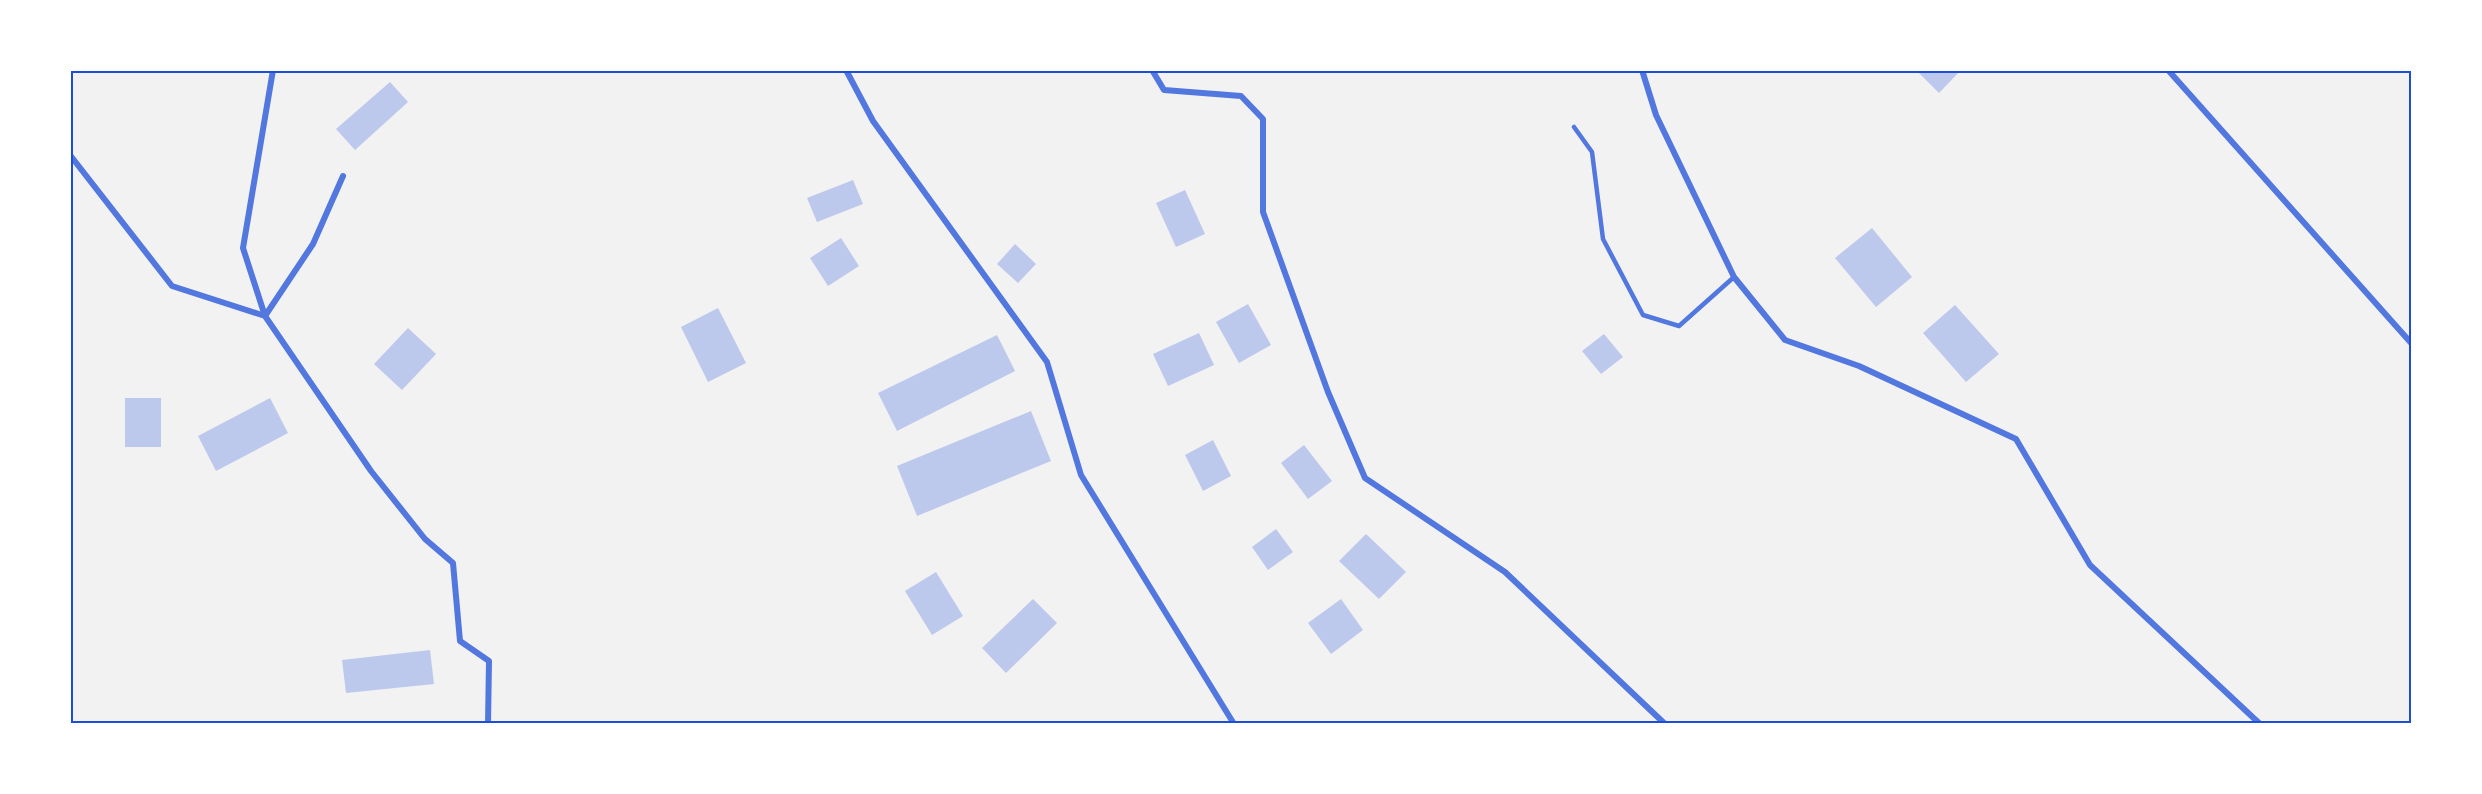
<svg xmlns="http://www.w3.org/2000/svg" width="2482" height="794" viewBox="0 0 2482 794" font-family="'Roboto Condensed',sans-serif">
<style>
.building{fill:#bdc9ec}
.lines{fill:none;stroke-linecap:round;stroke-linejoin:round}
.service{stroke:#5277de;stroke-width:4.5}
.minor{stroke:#5277de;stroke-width:6}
.neatline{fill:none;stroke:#1d4ed8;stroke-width:2}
</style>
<rect width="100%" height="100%" fill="#f2f2f2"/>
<g class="building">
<path d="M1916 70H1961L1939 93Z"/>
<path d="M390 82 408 102 355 150 336 129Z"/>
<path d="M853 180 863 204 817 222 807 198Z"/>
<path d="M1185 190 1205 234 1176 247 1156 203Z"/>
<path d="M1872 228 1912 277 1876 307 1835 258Z"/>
<path d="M841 238 859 266 828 286 810 258Z"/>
<path d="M1015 244 1036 264 1018 283 997 264Z"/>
<path d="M1248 304 1271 345 1239 363 1216 322Z"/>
<path d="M1955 305 1999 354 1966 382 1923 333Z"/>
<path d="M718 308 746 363 708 382 681 327Z"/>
<path d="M408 328 436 354 402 390 374 364Z"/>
<path d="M1199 333 1214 365 1168 386 1153 354Z"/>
<path d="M1604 334 1623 357 1601 374 1582 351Z"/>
<path d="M997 335 1015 371 897 431 878 393Z"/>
<rect x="125" y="398" width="36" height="49"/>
<path d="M270 398 288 433 216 471 198 436Z"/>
<path d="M1031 411 1051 461 917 516 897 466Z"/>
<path d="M1213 440 1231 476 1203 491 1185 455Z"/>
<path d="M1304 445 1332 481 1308 499 1281 463Z"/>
<path d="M1276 529 1293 552 1268 570 1252 547Z"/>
<path d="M1366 534 1406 572 1379 599 1339 561Z"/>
<path d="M936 572 963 616 932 635 905 591Z"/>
<path d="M1033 599 1057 623 1006 673 982 648Z"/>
<path d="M1341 599 1363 630 1331 654 1308 623Z"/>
<path d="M430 650 434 684 346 693 342 660Z"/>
</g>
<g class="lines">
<path class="service" d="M1574 127 1592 152 1603 239 1643 315 1679 326 1734 277"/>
<g class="minor">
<path d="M273 70 243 248 265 316 313 244 343 176"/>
<path d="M846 70 873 121 1047 362 1081 475 1234 724"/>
<path d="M1152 70 1164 90 1241 96 1263 119V212L1328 392 1365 478 1505 572 1665 724"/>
<path d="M1642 70 1656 115 1734 277 1785 340 1859 366 2016 439 2090 565 2260 724"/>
<path d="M2168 70 2412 344"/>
<path d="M70 155 172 286 265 316 371 471 425 539 453 563 460 641 489 661 488 724"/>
</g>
</g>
<rect width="2482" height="794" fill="none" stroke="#ffffff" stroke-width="144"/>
<rect x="72" y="72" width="2338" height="650" class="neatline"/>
</svg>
